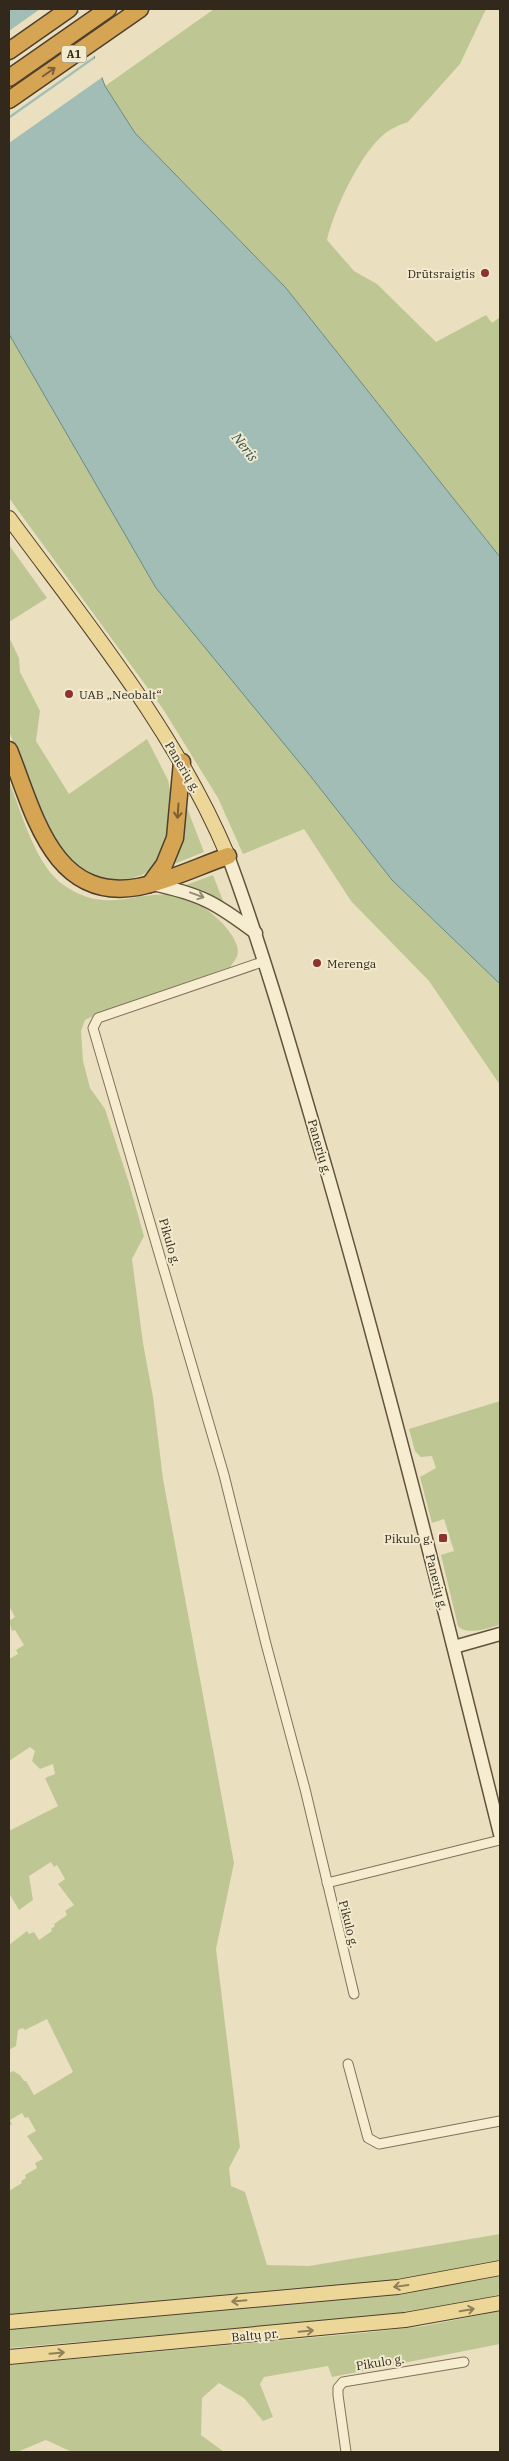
<svg xmlns="http://www.w3.org/2000/svg" width="509" height="2461" viewBox="0 0 509 2461" font-family="'IBM Plex Serif',serif">
<style>
.green{fill:#bec794}
.water{fill:#a2bdb6;stroke:#6a8984}
.pier{fill:#eae0bf}
.lines{fill:none;stroke-linecap:round;stroke-linejoin:round}
.street-casing{stroke:#827159;stroke-width:11}
.secondary-casing{stroke:#63523c;stroke-width:15}
.primary-casing{stroke:#4f3f2d;stroke-width:16}
.highway-casing{stroke:#4f3f2d;stroke-width:19}
.street{stroke:#f6edd1;stroke-width:9}
.secondary{stroke:#f6edd1;stroke-width:12}
.primary{stroke:#ecd798;stroke-width:14}
.highway{stroke:#d6a554;stroke-width:16}
.oneway{stroke:#7c6035}
.oneway2{stroke:#948a76}
.oneway3{stroke:#8f805a}
.poi-dot{fill:#8d322d;stroke:#f2eace;stroke-width:2}
.labels{text-anchor:middle;dominant-baseline:central;stroke-width:4;stroke-linejoin:round;paint-order:stroke}
.shield{fill:#f2eace;stroke:#6c6251;stroke-width:1}
.shield-label{font-size:11px;font-weight:bold;fill:#32281c}
.poi-label{font-size:12px;fill:#32281c;stroke:#f2eace;text-anchor:end}
.street-label{font-size:12px;fill:#32281c;stroke:#f2eace}
.water-label{font-size:14px;font-style:italic;fill:#2c5151;stroke:#f2eace}
</style>
<rect width="100%" height="100%" fill="#eae0bf"/>
<g class="green">
<path d="M214 9H486L460 64 408 122C399 125 389 129 381 137 359 157 334 210 327 240L354 271 377 284 436 342 486 315 492 323 500 317V557L286 288 135 133 105 86Z"/>
<path d="M9 304V334L78 452 308 773 392 880 500 984V1085L429 981 351 901 304 829 243 854 218 798 163 709 9 498Z"/>
<path d="M9 545 47 598 9 622Z"/>
<path d="M9 637 19 658 20 672 40 711 36 741 69 794 147 739 168 780 173 804 172 832 156 866 142 875 129 879 110 880 88 875 70 864 51 839 9 731Z"/>
<path d="M9 781C22 813 35 866 65 886 110 916 137 888 179 896 199 899 232 927 237 946 240 955 235 960 230 967L102 1012 85 1020 81 1031 83 1061 90 1088 105 1109 129 1183 144 1236 132 1259 143 1343 153 1397 163 1479 234 1863 216 1949 240 2147 229 2168 231 2186 245 2192 267 2265 309 2266 500 2234V2260L406 2278 356 2285 9 2314V2191L22 2183 21 2181 26 2178 25 2175 37 2168 35 2163 43 2159 27 2136 36 2131 28 2117 25 2118 22 2113 10 2120 12 2125H9V2073L13 2071 20 2075 24 2081H26L34 2095 73 2072 47 2019 25 2030 23 2028 18 2030 16 2046 9 2050V1945L27 1931 29 1934 34 1932 39 1940 52 1931 51 1929 55 1926 54 1924 67 1915 65 1911 74 1905 58 1884 65 1879 57 1865 54 1867 51 1862 29 1876 33 1900 19 1910 9 1893V1831L58 1806 45 1778 55 1774 53 1764 40 1769 32 1761 35 1751 30 1747 9 1761V1659L18 1654 16 1650 24 1645 15 1630 12 1631 9 1621 15 1617 9 1606Z"/>
<path d="M184 806 187 808 204 852 169 866Z"/>
<path d="M213 875 225 906 183 886Z"/>
<path d="M500 1401V1625C488 1628 467 1636 458 1626L441 1555 454 1551 444 1519 432 1523 420 1477 436 1468 432 1456 421 1457 415 1451 409 1429Z"/>
<path d="M500 2275V2294L498 2295 464 2303 393 2315 9 2348V2329L392 2295Z"/>
<path d="M500 2311V2344L332 2377 328 2366 264 2377 260 2384 273 2417 263 2421 244 2398 219 2383 202 2398 201 2435 224 2452H72L46 2440 17 2452H9V2365L362 2333 424 2326Z"/>
</g>
<path class="water" d="M9 9H77L105 86 135 133 286 288 500 557V984L392 880 308 773 156 588 9 334Z"/>
<g class="pier">
<path d="M40 9 80 10 9 59V31Z"/>
<path d="M81 11 96 55 9 116V62Z"/>
<path d="M97 57 104 76 9 143V119Z"/>
</g>
<g class="lines">
<defs>
<g id="street">
<path d="M265 961 98 1018 93 1028 224 1475 266 1644 305 1789 354 1994"/>
<path d="M327 1883 500 1840"/>
<path d="M348 2064 368 2138 379 2144 500 2121"/>
<path d="M346 2452 338 2395V2388L343 2382 464 2362"/>
</g>
<g id="secondary">
<path d="M228 856C266 959 296 1066 327 1172 390 1391 445 1612 500 1834"/>
<path d="M152 884C201 894 216 903 256 933"/>
<path d="M454 1647 500 1634"/>
</g>
<g id="primary">
<path d="M9 518C88 625 176 732 228 856"/>
<path d="M9 2322 398 2287 500 2268"/>
<path d="M9 2357 405 2320 500 2303"/>
</g>
<g id="highway">
<path d="M9 51 69 9"/>
<path d="M9 78 108 9"/>
<path d="M9 100 140 9"/>
<path d="M9 750C34 812 52 902 138 887 169 881 199 866 228 856"/>
<path d="M150 884 164 865 175 838 182 762"/>
</g>
</defs>
<use href="#street" class="street-casing"/>
<use href="#secondary" class="secondary-casing"/>
<use href="#primary" class="primary-casing"/>
<use href="#highway" class="highway-casing"/>
<use href="#street" class="street"/>
<use href="#secondary" class="secondary"/>
<use href="#primary" class="primary"/>
<use href="#highway" class="highway"/>
</g>
<defs><path id="oneway-shaft" d="M-6 0H5M1.5-3L5.5 0L1.5 3" fill="none" stroke-width="1.6" stroke-linecap="round" stroke-linejoin="round" transform="scale(1.25)"/></defs>
<g class="oneway">
<use href="#oneway-shaft" transform="translate(49 72) rotate(-35)"/>
<use href="#oneway-shaft" transform="translate(178 811) rotate(94)"/>
</g>
<use class="oneway2" href="#oneway-shaft" transform="translate(197 895) rotate(20)"/>
<g class="oneway3">
<use href="#oneway-shaft" transform="translate(401 2286) rotate(172)"/>
<use href="#oneway-shaft" transform="translate(239 2301) rotate(175)"/>
<use href="#oneway-shaft" transform="translate(467 2310) rotate(-10)"/>
<use href="#oneway-shaft" transform="translate(306 2331) rotate(-5)"/>
<use href="#oneway-shaft" transform="translate(57 2353) rotate(-5)"/>
</g>
<g class="poi-dot">
<circle cx="485" cy="273" r="5"/>
<circle cx="69" cy="694" r="5"/>
<circle cx="317" cy="963" r="5"/>
<rect x="438" y="1533" width="10" height="10" rx="2.5"/>
</g>
<g class="labels">
<rect class="shield" x="61.5" y="45.5" width="25" height="17" rx="4"/>
<g class="shield-label">
<text x="74" y="54">A1</text>
</g>
<g class="poi-label">
<text x="475" y="273">Drūtsraigtis</text>
<text x="79" y="694" text-anchor="start">UAB „Neobalt“</text>
<text x="327" y="963" text-anchor="start">Merenga</text>
<text x="433" y="1538">Pikulo g.</text>
</g>
<g class="street-label">
<text transform="translate(183 767) rotate(59)">Panerių g.</text>
<text transform="translate(320 1147) rotate(74)">Panerių g.</text>
<text transform="translate(170 1242) rotate(74)">Pikulo g.</text>
<text transform="translate(437 1582) rotate(76)">Panerių g.</text>
<text transform="translate(349 1924) rotate(76)">Pikulo g.</text>
<text transform="translate(255 2335) rotate(-5)">Baltų pr.</text>
<text transform="translate(380 2362) rotate(-9)">Pikulo g.</text>
</g>
<g class="water-label">
<text transform="translate(245 447) rotate(51)">Neris</text>
</g>
</g>
<rect width="509" height="2461" fill="none" stroke="#32281c" stroke-width="20"/>
</svg>
